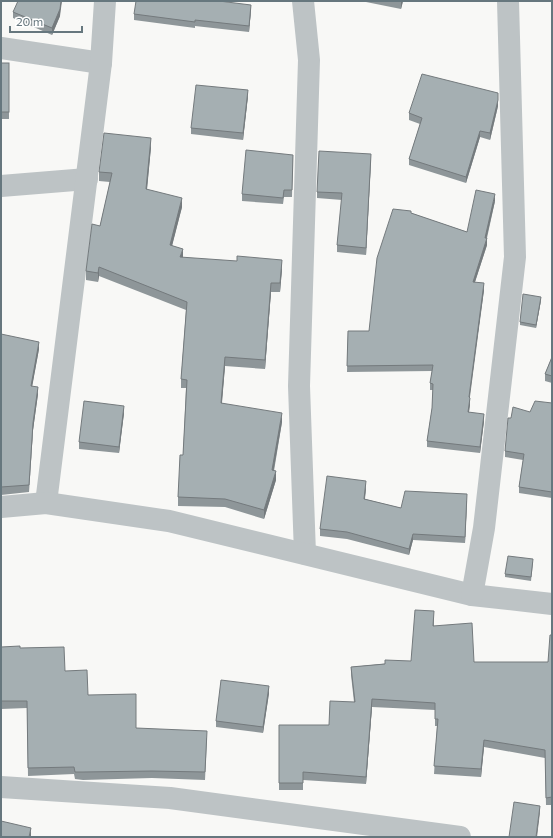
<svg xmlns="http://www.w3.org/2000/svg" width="553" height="838" viewBox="0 0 553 838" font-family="Commissioner,sans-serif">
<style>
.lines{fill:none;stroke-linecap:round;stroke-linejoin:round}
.street{stroke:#bdc3c5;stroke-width:22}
.wall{fill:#8e9699}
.shaded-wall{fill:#747a7d}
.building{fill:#a5afb2;stroke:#747a7d}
</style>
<rect width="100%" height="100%" fill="#f8f8f6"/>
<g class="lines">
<g class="street">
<path d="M303 1 309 60 299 386 305 554"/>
<path d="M1 48 101 63"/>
<path d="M1 186 87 179"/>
<path d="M46 503 101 63 105 1"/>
<path d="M1 507 46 503 169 521 472 595 552 604"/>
<path d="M472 595 484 528 515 257 508 1"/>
<path d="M1 787 170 798 460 837"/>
</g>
</g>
<g class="wall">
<path d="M361 1H403L401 9Z"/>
<path d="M251 10 249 32 195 26V28L134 20V14Z"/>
<path d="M13 12 60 16 52 35 13 18Z"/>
<rect x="1" y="63" width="8" height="56"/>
<path d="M248 96 243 140 191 134V128Z"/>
<path d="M498 106 490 140 480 137 466 183 409 165V159L420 124 409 120V113Z"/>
<path d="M151 147 147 190 182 207 172 245 183 258 282 269 280 292H271L265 369 225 366 222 403 282 422 274 471 276 480 264 519 225 507 178 506V497L183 455 186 388H181V379L186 310 99 276 98 282 86 280V271L100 226 110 182 99 181V172Z"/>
<path d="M293 155 292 197H284L283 204 242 201V194Z"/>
<path d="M371 160 366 255 337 252V245L342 200 317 198V192Z"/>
<path d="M495 201 487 238V245L475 282 484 290 469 397 470 404 469 412 484 421 480 453 427 447V441L432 408 433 390H430V383L432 371 347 372 348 331H369L411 213 467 232Z"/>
<path d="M541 300 536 328 520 325V322Z"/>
<path d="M1 334 39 349 32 386 38 394 33 430 29 492 1 495Z"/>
<path d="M552 357V383L545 381V374Z"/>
<path d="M552 403V498L519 493V487L523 460 505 457V451L511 418 530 412Z"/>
<path d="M124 413 119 453 79 449V442Z"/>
<path d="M366 488 365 499 401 508 467 501 465 543 413 540 409 555 347 539 320 536V529Z"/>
<path d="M533 562 531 581 505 577V574Z"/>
<path d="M434 618V626L474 662H548L552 635V805H546L545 758 484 747 481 777 434 774 437 726H435V710L372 707 366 784 303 780V790H279V725H329L354 702 351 675V667L411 661Z"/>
<path d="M1 647 20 648 65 671 88 695 136 728 207 738 205 780 152 778 83 780 75 779 74 774 28 776 27 708 1 709Z"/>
<path d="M269 693 263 733 216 727V721Z"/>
</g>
<g class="shaded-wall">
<path d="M61 1H62L60 16 52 35V28Z"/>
<path d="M401 1H403L401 9Z"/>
<path d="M251 5V10L249 32V26Z"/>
<path d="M248 90V96L243 140V133Z"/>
<path d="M498 100V106L490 140V133Z"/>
<path d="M480 131V137L466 183V177Z"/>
<path d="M151 138V147L146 198V189Z"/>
<path d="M371 154V160L366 255V248Z"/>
<path d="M495 194V201L485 244V238Z"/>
<path d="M182 198V207L170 254V245Z"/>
<path d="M487 238V245L473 288V282Z"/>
<path d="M183 249V258L180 257Z"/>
<path d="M282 260V269L280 292V283Z"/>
<path d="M99 267V276L98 282V273Z"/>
<path d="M271 283V292L265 369V360Z"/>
<path d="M484 283V290L469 404V397Z"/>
<path d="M541 297V300L536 328V325Z"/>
<path d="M39 342V349L31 393V386Z"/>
<path d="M225 357V366L221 412V403Z"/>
<path d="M38 387V394L33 430 29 492 33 423Z"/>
<path d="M470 398V404L468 419V412Z"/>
<path d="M124 406V413L119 453V447Z"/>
<path d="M282 413V422L272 479V470Z"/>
<path d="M484 414V421L480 453V447Z"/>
<path d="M276 471V480L264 519V510Z"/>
<path d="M366 481V488L364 505V499Z"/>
<path d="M467 494V501L465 543V537Z"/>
<path d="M413 534V540L409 555V549Z"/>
<path d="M269 686V693L263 733V727Z"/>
<path d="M372 699V707L366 784V777Z"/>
<path d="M484 740V747L481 777V769Z"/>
<path d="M540 806V812L537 837H536Z"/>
<path d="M31 828V837H29Z"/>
</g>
<g class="building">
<path d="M18 1H61L60 9 52 28 13 12Z"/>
<path d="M136 1H219L251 5 249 26 195 20V22L134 14Z"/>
<rect x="1" y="63" width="8" height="49"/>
<path d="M422 74 498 93V100L490 133 480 131 466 177 409 159 422 118 409 113Z"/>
<path d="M196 85 248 90 243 133 191 128Z"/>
<path d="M104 133 151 138 146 189 182 198 170 245 183 249 180 257 237 261V256L282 260 280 283H271L265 360 225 357 221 403 282 413 272 470 276 471 264 510 225 499 178 497 180 455H183L187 380 181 379 187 302 99 267 98 273 86 271 92 224 100 226 112 173 99 172Z"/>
<path d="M246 150 293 155 292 190H284L283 198 242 194Z"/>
<path d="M319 151 371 154 366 248 337 245 342 193 317 192Z"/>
<path d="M476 190 495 194 485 238H487L473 282 484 283 469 397 470 398 468 412 484 414 480 447 427 441 432 408 433 384 430 383 433 365 347 366 348 331H369L377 258 393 209 411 211V213L467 232Z"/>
<path d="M523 294 541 297 536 325 520 322Z"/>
<path d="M1 334 39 342 31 386 38 387 33 423 29 485 1 487Z"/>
<path d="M552 357V376L545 374Z"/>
<path d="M84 401 124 406 119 447 79 442Z"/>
<path d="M535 401 552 403V492L519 487 524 454 505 451 508 418H511L513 407 530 412Z"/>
<path d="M327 476 366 481 364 499 401 508 405 491 467 494 465 537 413 534 409 549 347 532 320 529Z"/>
<path d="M508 556 533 559 531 577 505 574Z"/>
<path d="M415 610 434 611 433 626 472 623 474 662H548L550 635H552V797L546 798 545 750 484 740 481 769 434 766 438 719H435V703L372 699 366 777 303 772V783H279V725H329L330 701 355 702 351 667 385 664V660L411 661Z"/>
<path d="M20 646V648L64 647 65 671 87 670 88 695 136 694V728L207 731 205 772 152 771 83 772H75L74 767 28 768 27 701H1V647Z"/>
<path d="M221 680 269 686 263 727 216 721Z"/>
<path d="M514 802 540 806 536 837H509Z"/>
<path d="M1 821 31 828 29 837H1Z"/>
</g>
<rect width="553" height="838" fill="none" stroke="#66777e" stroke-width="4"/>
<path d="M10 26v6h72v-6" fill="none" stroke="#66777e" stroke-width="2"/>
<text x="16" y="26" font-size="12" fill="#66777e" stroke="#ffffff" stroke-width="3" paint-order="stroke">20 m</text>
</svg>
